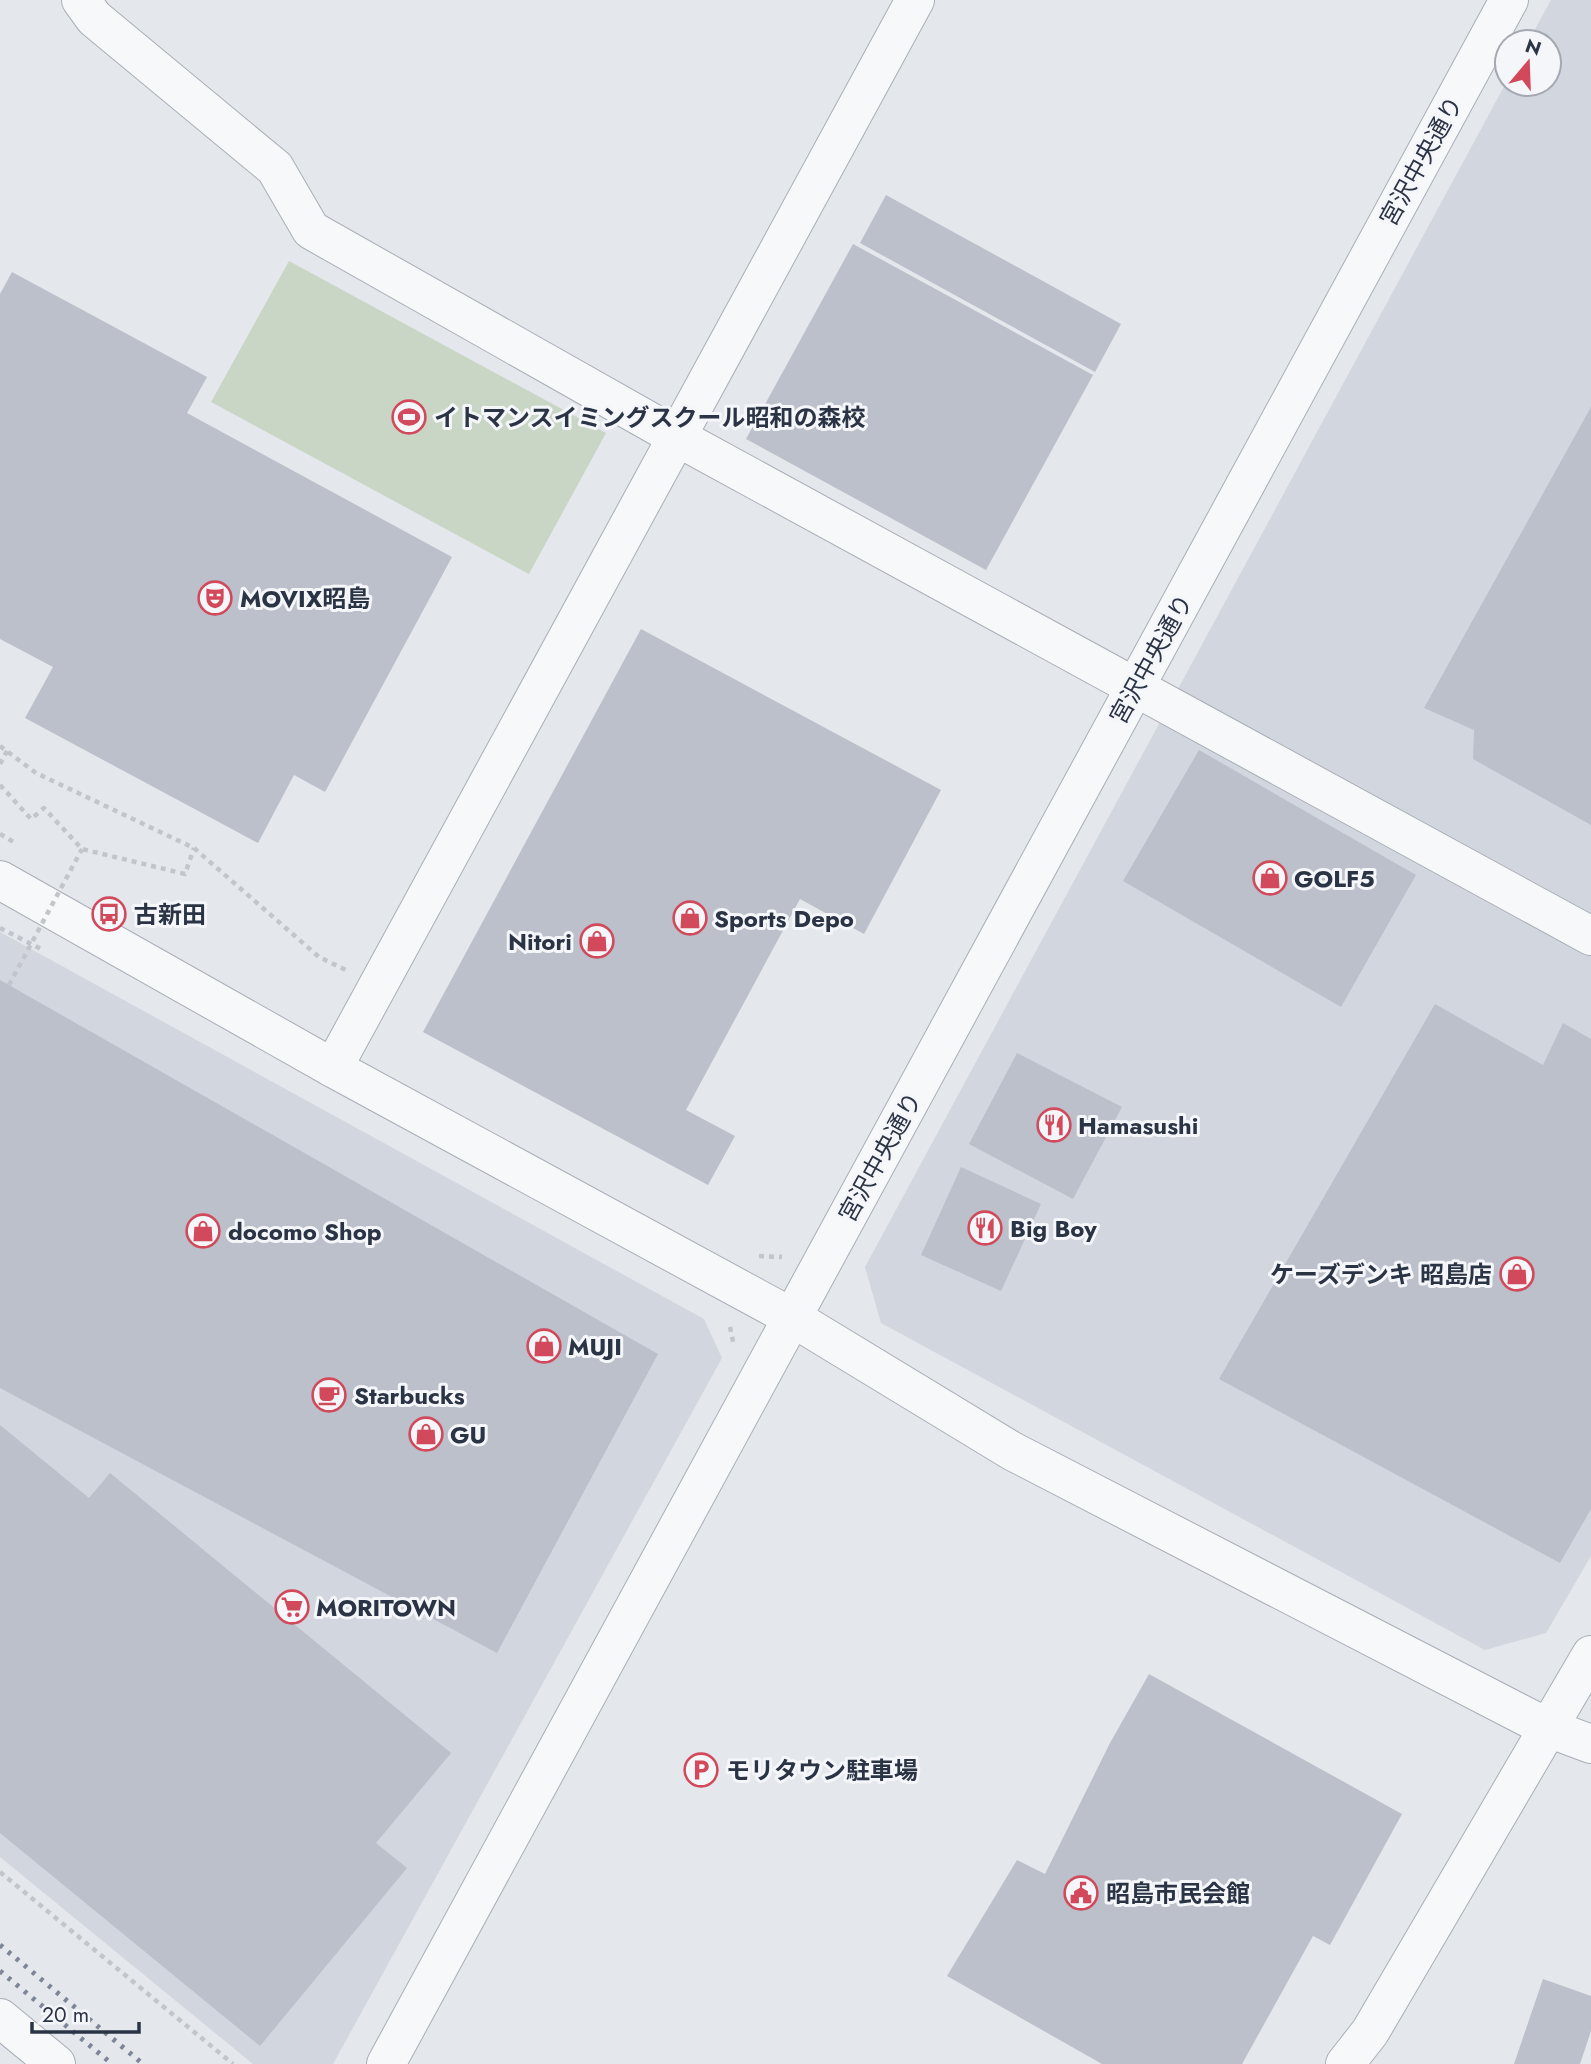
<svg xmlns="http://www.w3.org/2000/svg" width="1591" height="2064" viewBox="0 0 1591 2064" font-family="Jost,'Noto Sans JP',sans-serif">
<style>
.built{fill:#d2d6de}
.green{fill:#c9d6c5}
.building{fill:#bbc0ca}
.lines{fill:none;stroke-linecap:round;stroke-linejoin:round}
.minor-casing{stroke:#a9aeb7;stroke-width:40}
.path{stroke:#c2c5cb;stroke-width:4.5;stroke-dasharray:5 5;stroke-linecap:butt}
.minor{stroke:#f7f8fa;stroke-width:38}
.rail{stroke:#7d8696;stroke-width:5;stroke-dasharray:3.5 7;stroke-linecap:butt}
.path-bridge{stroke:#c2c5cb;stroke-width:4.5;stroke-dasharray:5 5;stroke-linecap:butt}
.labels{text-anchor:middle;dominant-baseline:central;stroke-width:6;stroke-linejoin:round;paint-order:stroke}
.street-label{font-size:24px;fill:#2b3445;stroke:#f4f6f9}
.poi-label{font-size:24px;font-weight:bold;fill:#2b3445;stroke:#f4f6f9;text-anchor:start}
</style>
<rect width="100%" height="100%" fill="#e4e7ec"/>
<g class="built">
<path d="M1551 0H1591V1556L1546 1633 1485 1650 881 1323 865 1267 1507 81V84H1549V42H1528Z"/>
<path d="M0 932 704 1319 722 1358 333 2064H253L0 1857Z"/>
</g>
<path class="green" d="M289 261 606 433 529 574 211 402Z"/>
<g class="building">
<path d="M886 195 1121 324 1095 372 860 243Z"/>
<path d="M853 244 1093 375 986 570 746 439Z"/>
<path d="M12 272 207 377 187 413 452 557 325 792 294 775 258 843 25 718 53 667 0 639V294Z"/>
<path d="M1591 407V825L1473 759 1474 730 1424 708Z"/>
<path d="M641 629 941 790 864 934 800 899 686 1110 735 1136 708 1185 423 1032Z"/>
<path d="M1199 750 1416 875 1341 1007 1123 881Z"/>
<path d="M0 980 658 1354 497 1653 0 1388Z"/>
<path d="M1435 1004 1543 1065 1563 1023 1591 1039V1509L1560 1563 1219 1379Z"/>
<path d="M1017 1053 1122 1107 1073 1199 969 1144Z"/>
<path d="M961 1167 1041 1204 1001 1291 921 1255Z"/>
<path d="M0 1425 89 1498 110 1473 451 1753 376 1843 407 1868 260 2046 0 1833Z"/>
<path d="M1149 1674 1402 1814 1330 1945 1313 1936 1242 2064H1102L947 1976 1017 1860 1045 1874 1110 1743Z"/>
<path d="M1543 1979 1591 1996V2031L1580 2064H1514Z"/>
</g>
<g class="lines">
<defs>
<g id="minor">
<path d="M81 0 94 18 275 168 311 230 677 437 1591 936"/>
<path d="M0 880 333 1068 793 1318 1012 1451 1548 1728 1591 1744"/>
<path d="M333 1068 915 0"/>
<path d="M0 2018 56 2064"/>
<path d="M386 2064 1509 0"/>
<path d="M1345 2064 1370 2032 1591 1655"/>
</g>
</defs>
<use href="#minor" class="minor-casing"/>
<g class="path">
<path d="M0 746 36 773 194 848 319 957 346 970"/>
<path d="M0 764 7 751"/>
<path d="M0 785 31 819 44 808 82 849 185 874 194 848"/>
<path d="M0 834 17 844"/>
<path d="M0 928 43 950"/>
<path d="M759 1256 782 1257"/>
<path d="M730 1327 734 1346"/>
<path d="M0 1872 233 2064"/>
</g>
<use href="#minor" class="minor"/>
<g class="rail">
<path d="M0 1945 143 2064"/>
<path d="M0 1971 112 2064"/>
</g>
<path class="path-bridge" d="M9 985 82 849"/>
</g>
<defs>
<symbol id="stadium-ring" viewBox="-11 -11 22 22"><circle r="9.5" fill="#f4f6f9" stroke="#d1495b" stroke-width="1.5"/><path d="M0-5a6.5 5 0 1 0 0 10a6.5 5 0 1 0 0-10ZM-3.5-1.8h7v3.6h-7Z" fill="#d1495b"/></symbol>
<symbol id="theatre-ring" viewBox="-11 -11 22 22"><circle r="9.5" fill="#f4f6f9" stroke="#d1495b" stroke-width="1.5"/><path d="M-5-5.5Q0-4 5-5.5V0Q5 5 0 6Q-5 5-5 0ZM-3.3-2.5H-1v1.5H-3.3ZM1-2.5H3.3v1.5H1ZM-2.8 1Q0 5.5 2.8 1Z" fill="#d1495b"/></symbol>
<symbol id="shop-ring" viewBox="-11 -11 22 22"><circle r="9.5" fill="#f4f6f9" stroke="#d1495b" stroke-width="1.5"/><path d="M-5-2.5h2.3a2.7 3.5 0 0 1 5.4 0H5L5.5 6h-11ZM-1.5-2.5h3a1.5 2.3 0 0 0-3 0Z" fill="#d1495b"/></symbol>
<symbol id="bus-ring" viewBox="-11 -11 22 22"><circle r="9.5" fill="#f4f6f9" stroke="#d1495b" stroke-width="1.5"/><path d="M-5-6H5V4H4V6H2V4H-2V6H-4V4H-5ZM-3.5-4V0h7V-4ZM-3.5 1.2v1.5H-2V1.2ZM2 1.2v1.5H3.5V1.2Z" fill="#d1495b"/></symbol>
<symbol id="restaurant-ring" viewBox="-11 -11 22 22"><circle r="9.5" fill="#f4f6f9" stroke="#d1495b" stroke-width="1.5"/><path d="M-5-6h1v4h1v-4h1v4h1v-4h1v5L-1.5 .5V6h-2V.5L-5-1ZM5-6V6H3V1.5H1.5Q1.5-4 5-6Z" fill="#d1495b"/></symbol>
<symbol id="cafe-ring" viewBox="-11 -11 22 22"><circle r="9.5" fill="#f4f6f9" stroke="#d1495b" stroke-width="1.5"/><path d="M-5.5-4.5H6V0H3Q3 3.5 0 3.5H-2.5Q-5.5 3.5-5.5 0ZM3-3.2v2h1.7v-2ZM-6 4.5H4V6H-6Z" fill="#d1495b"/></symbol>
<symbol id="supermarket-ring" viewBox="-11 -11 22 22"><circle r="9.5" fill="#f4f6f9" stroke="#d1495b" stroke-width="1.5"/><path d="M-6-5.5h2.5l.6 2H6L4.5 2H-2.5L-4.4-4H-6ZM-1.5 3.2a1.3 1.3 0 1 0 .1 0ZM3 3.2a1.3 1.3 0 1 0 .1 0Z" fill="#d1495b"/></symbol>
<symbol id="parking-ring" viewBox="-11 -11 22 22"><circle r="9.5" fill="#f4f6f9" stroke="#d1495b" stroke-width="1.5"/><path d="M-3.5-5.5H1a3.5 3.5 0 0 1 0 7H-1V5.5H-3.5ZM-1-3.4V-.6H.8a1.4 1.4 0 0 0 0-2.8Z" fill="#d1495b"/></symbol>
<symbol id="civic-ring" viewBox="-11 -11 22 22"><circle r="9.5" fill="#f4f6f9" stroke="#d1495b" stroke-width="1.5"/><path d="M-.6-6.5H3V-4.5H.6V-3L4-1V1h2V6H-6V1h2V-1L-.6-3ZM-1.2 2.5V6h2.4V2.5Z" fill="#d1495b"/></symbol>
</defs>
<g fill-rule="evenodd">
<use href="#stadium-ring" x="390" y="398" width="38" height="38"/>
<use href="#theatre-ring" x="196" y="579" width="38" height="38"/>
<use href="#shop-ring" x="1251" y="859" width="38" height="38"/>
<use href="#bus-ring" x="90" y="895" width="38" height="38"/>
<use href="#shop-ring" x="671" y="899" width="38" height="38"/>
<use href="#shop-ring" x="578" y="922" width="38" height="38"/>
<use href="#restaurant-ring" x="1035" y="1106" width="38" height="38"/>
<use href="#restaurant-ring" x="966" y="1209" width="38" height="38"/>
<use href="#shop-ring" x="184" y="1212" width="38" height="38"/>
<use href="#shop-ring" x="1498" y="1255" width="38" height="38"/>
<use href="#shop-ring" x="525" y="1327" width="38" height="38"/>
<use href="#cafe-ring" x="310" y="1376" width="38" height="38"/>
<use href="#shop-ring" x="407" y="1415" width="38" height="38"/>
<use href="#supermarket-ring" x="273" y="1588" width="38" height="38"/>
<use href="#parking-ring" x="682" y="1751" width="38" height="38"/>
<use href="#civic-ring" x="1062" y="1874" width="38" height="38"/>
</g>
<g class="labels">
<g class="street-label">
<text transform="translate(1421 161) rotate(-61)">宮沢中央通り</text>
<text transform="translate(1151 659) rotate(-61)">宮沢中央通り</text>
<text transform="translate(880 1157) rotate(-61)">宮沢中央通り</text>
</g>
<g class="poi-label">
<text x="434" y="417">イトマンスイミングスクール昭和の森校</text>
<text x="240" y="598">MOVIX昭島</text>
<text x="1294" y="878">GOLF5</text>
<text x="134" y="914">古新田</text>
<text x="714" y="918">Sports Depo</text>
<text x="572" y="941" text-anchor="end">Nitori</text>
<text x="1078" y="1125">Hamasushi</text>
<text x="1010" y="1228">Big Boy</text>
<text x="228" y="1231">docomo Shop</text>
<text x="1492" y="1274" text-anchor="end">ケーズデンキ 昭島店</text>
<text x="568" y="1346">MUJI</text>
<text x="354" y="1395">Starbucks</text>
<text x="450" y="1434">GU</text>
<text x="316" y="1607">MORITOWN</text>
<text x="726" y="1770">モリタウン駐車場</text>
<text x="1106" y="1893">昭島市民会館</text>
</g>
</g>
<g transform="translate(1528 63) rotate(19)"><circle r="33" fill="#f4f6f9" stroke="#a4a8b1" stroke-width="2"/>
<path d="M0-5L12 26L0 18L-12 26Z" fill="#d1495b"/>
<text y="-10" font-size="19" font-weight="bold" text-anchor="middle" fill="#2b3445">N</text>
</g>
<path d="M32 2022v10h107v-10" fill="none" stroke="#2b3445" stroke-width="3.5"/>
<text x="42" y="2022" font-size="21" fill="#2b3445" stroke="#f4f6f9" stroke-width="5" paint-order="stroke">20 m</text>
</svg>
